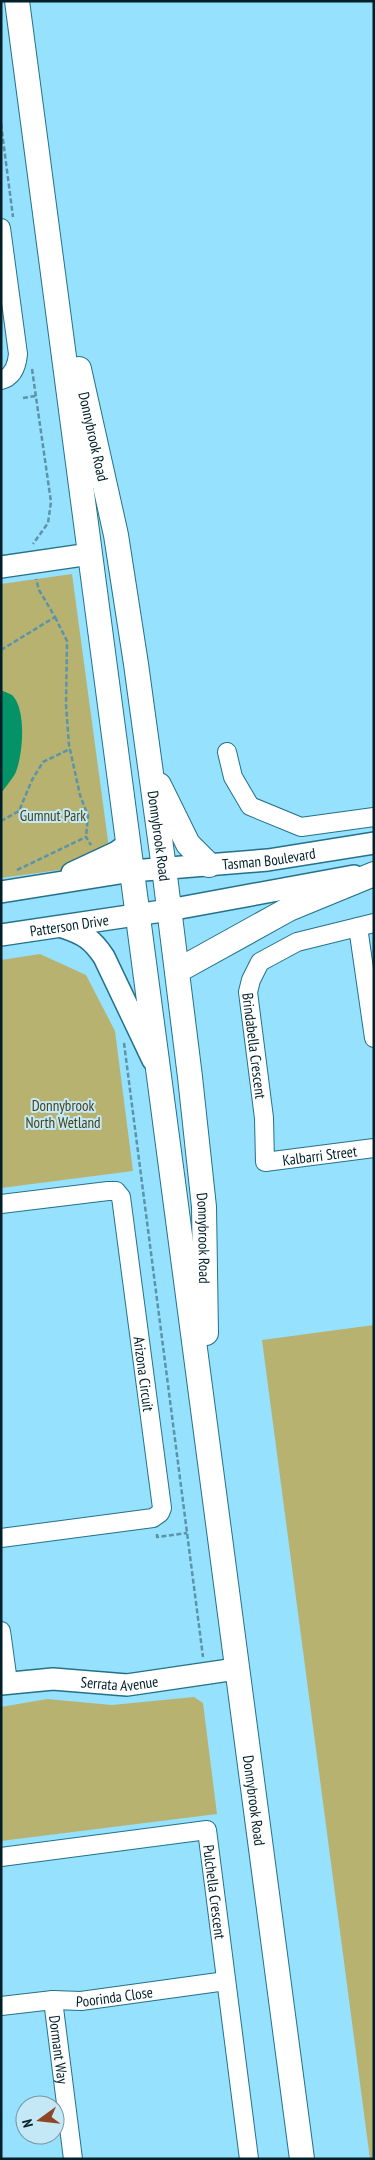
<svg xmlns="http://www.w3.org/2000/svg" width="375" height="2160" viewBox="0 0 375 2160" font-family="'PT Sans Narrow',sans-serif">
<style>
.green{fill:#b8b271}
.water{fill:#049267}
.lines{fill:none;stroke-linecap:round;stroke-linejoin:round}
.minor-casing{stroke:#23718a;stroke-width:20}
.tertiary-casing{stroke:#23718a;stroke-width:24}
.secondary-casing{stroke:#23718a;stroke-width:26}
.path{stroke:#5b94a9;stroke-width:2.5;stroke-dasharray:5 2.5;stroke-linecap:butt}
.minor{stroke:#fff;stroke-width:18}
.tertiary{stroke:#fff;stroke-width:21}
.secondary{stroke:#fff;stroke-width:24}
.labels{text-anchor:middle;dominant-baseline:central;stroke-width:4;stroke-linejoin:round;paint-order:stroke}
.street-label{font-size:15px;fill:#001f29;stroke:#c5e8f6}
.park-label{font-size:15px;fill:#474217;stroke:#c5e8f6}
</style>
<rect width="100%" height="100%" fill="#96e1fd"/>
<g class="green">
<path d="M72 574 111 863 1 878V584Z"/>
<path d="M40 954 86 975 115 1031 133 1171 1 1188V960Z"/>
<path d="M374 1325V2159H370L262 1340Z"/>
<path d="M194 1697 203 1703 217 1814 1 1841V1707L47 1699 112 1705Z"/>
</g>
<path class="water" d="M1 690C4 692 9 693 12 695 27 709 23 757 15 774 11 780 6 787 1 793Z"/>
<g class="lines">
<defs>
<g id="minor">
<path d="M1 228 18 354C17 365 13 377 1 380"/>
<path d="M227 752 233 777 250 806 301 827 374 817"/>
<path id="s1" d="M374 923 297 942 260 962 251 980 248 992 264 1118 265 1162 374 1148"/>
<path d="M358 927 374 1038"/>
<path id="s2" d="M1 1204 108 1191H116L121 1197 162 1508 160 1513 153 1518 1 1538"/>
<path d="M1 1631 8 1682"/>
<path id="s3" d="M1 1857 207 1830 249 2159"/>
<path id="s4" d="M53 2000 73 2159"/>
<path id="s5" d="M1 2006 53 2000 81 2001 226 1981"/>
</g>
<g id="tertiary">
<path d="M1 567 90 554"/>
<path d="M72 873 117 852 128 844"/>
<path id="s6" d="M1 892 132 871 268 860 374 843"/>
<path d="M63 927C84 934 92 939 104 957L153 1060"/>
<path id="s7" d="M1 935 169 910 354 876"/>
<path id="s8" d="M1 1684 53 1679 127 1685 236 1669"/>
</g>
<g id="secondary">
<path id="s9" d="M17 1 302 2159"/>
<path id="s10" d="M79 369 116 535 136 664 164 868 190 1077 204 1207 206 1333"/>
<path d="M159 785 188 844 209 865"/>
<path d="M177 971 289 909 374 874"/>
</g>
</defs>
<use href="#minor" class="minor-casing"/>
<use href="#tertiary" class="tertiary-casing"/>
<use href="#secondary" class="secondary-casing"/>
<g class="path">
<path d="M1 124 13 217"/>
<path d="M32 369 51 502 48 523 33 544"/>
<path d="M23 398 36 396"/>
<path d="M55 617 67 641 66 705 69 745 80 795 88 816 86 837"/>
<path d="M1 650 55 617 39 590 36 579"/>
<path d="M1 821 19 811 32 780 43 762 70 749"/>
<path d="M17 870 86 837 91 845"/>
<path d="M124 1043 203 1657"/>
<path d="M157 1534V1537L187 1533"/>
</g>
<use href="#minor" class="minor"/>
<use href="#tertiary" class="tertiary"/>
<use href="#secondary" class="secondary"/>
</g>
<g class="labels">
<g class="street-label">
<text stroke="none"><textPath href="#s10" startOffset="69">Donnybrook Road</textPath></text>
<text stroke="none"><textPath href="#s10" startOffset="474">Donnybrook Road</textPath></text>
<text stroke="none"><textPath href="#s6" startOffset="270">Tasman Boulevard</textPath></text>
<text stroke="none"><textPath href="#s7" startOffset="69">Patterson Drive</textPath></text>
<text stroke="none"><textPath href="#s1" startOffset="208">Brindabella Crescent</textPath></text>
<text stroke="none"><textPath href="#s1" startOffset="380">Kalbarri Street</textPath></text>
<text stroke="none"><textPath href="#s10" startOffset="879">Donnybrook Road</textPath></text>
<text stroke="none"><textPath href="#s2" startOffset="302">Arizona Circuit</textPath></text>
<text stroke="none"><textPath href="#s8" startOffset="119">Serrata Avenue</textPath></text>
<text stroke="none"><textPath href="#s9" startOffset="1815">Donnybrook Road</textPath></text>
<text stroke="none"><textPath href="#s3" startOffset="270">Pulchella Crescent</textPath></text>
<text stroke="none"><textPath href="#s5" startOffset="114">Poorinda Close</textPath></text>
<text stroke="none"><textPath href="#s4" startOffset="50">Dormant Way</textPath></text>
</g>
<g class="park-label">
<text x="53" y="815">Gumnut Park</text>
<text x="63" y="1105">Donnybrook<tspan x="63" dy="17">North Wetland</tspan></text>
</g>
</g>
<rect width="375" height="2160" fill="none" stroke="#001f29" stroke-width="5"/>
<g transform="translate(40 2120) rotate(255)"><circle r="24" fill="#c5e8f6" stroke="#7698a4"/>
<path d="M0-4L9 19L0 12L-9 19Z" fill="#8f4626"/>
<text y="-8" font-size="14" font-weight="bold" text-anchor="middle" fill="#001f29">N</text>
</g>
</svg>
